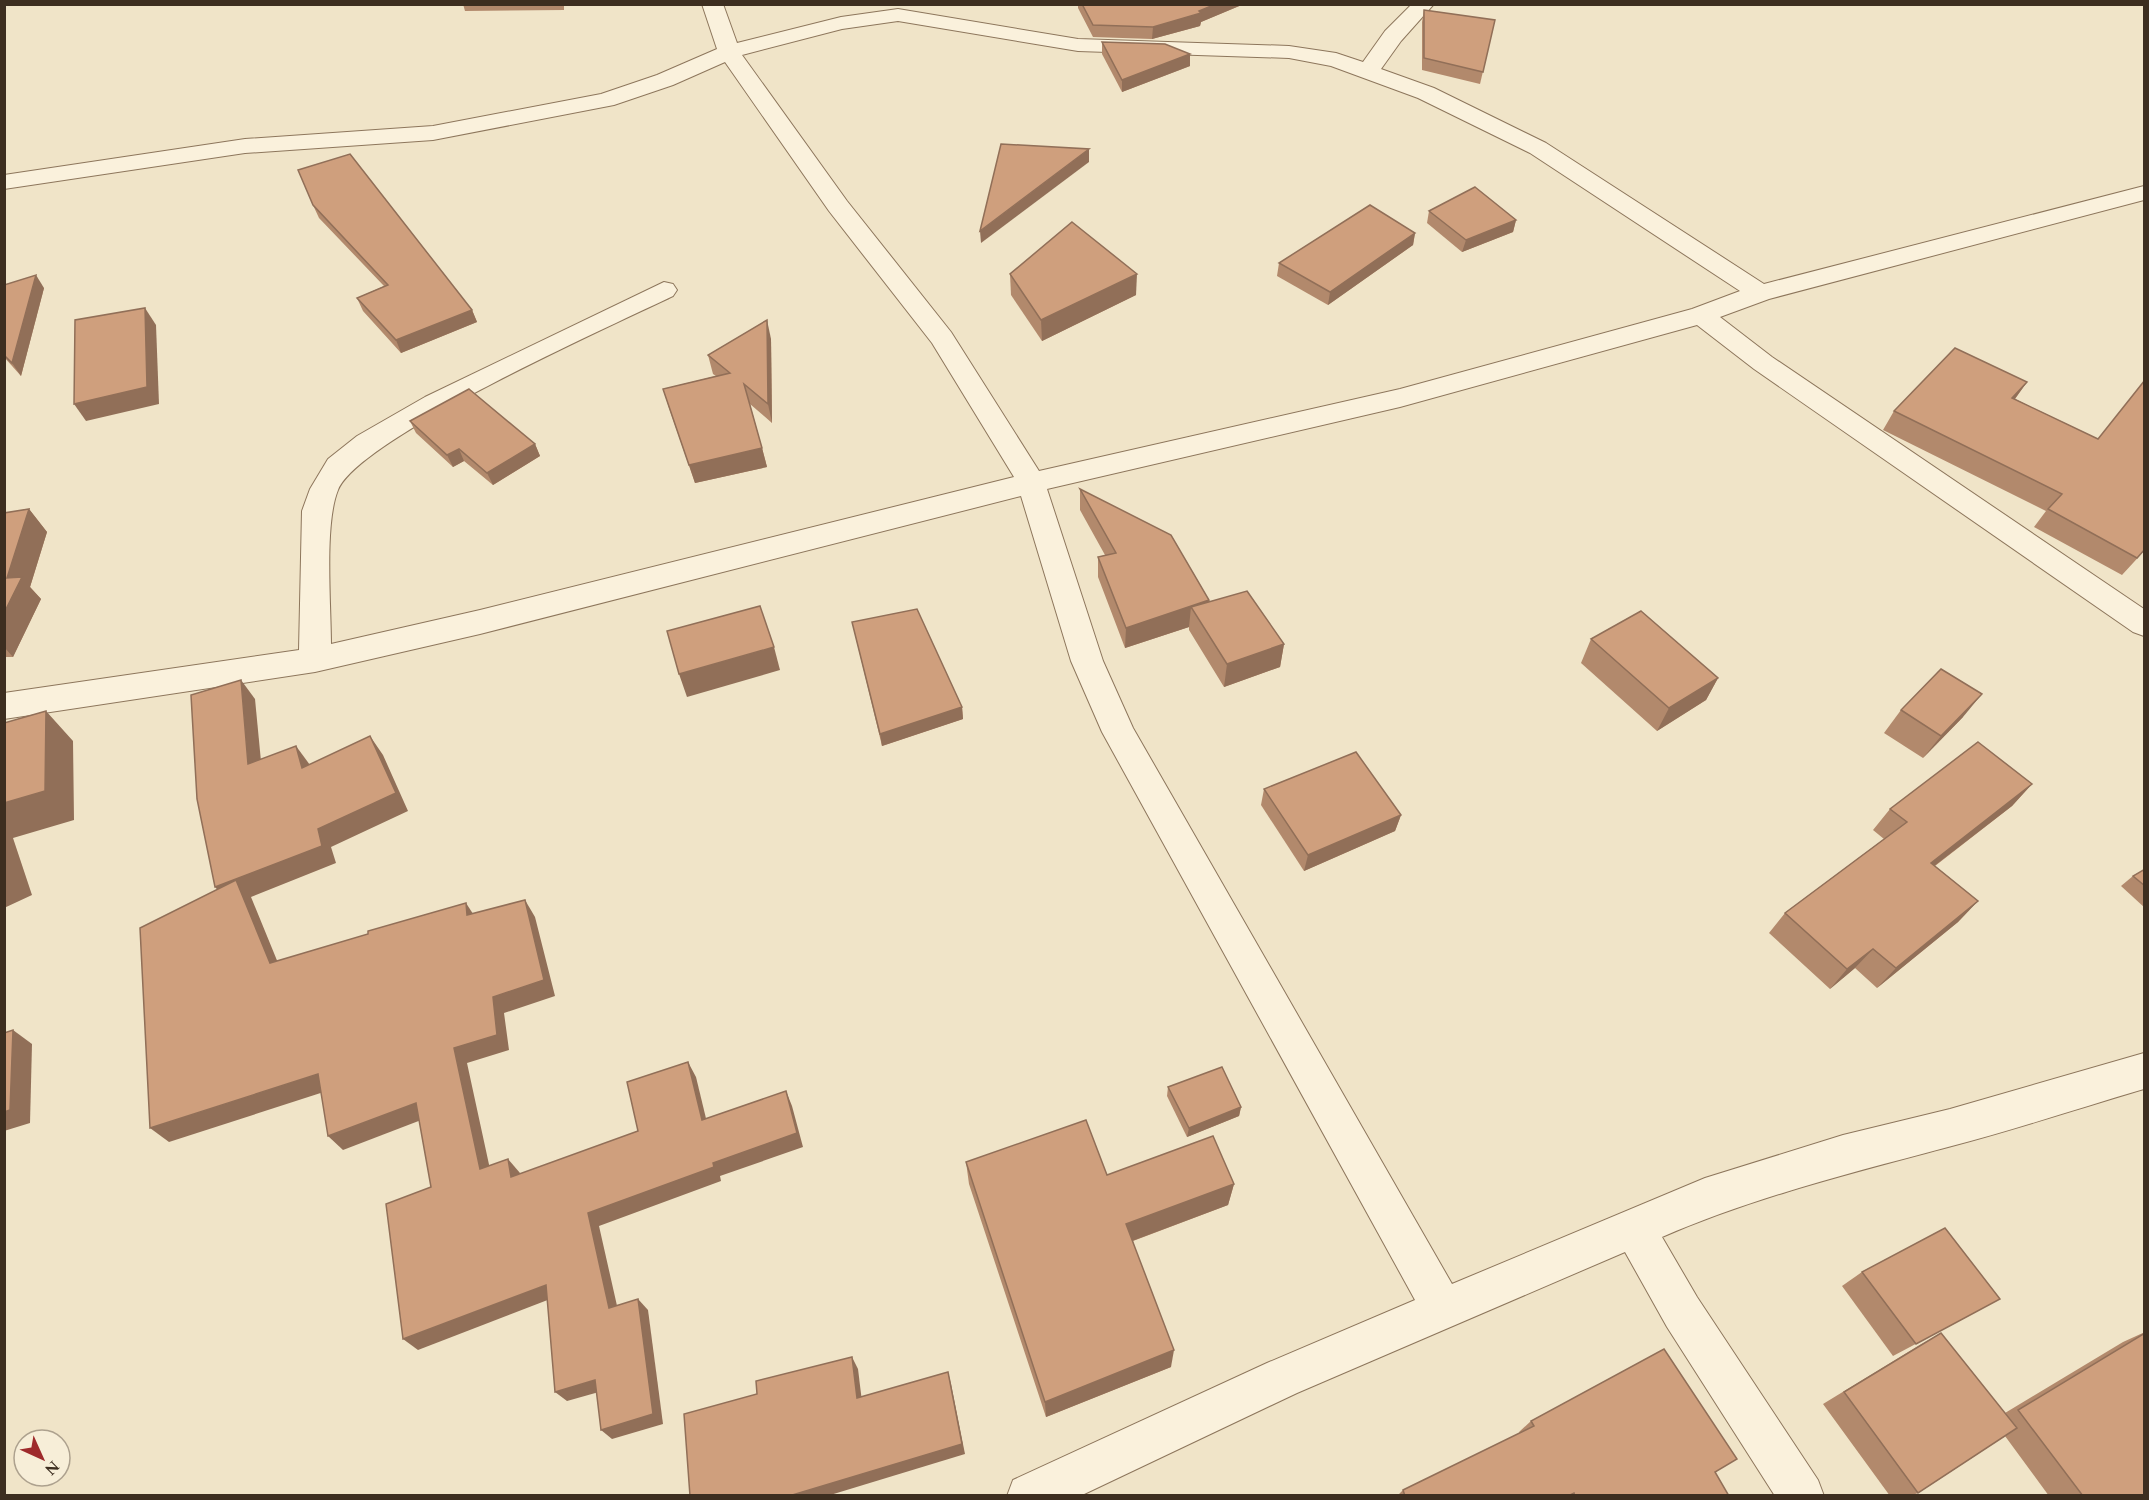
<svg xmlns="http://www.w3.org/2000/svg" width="2149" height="1500" viewBox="0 0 2149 1500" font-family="Spectral,serif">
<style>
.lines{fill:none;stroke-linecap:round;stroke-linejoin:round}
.minor-casing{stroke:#8d765c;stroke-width:2}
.minor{fill:#faf1dc;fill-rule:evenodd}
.wall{fill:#b2896c}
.shaded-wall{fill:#916f58}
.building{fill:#cf9f7d;stroke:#916f58;stroke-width:1.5}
</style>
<rect width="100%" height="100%" fill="#f0e4c8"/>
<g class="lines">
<defs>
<path id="minor" d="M702 4H723L737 43 841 17 898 9 1078 39 1289 46 1336 53 1363 62 1385 31 1412 4H1434L1401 41 1381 69 1434 88 1546 143 1764 284 2144 186V200L1769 299 1720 317 1772 357 2144 609V636L2133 632 1754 369 1697 325 1400 407 1047 489 1103 661 1133 728 1452 1284 1705 1178 1843 1135 1950 1109 2144 1053V1089C2079 1108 2014 1130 1948 1147 1851 1173 1754 1197 1662 1237L1697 1297 1818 1480 1824 1496H1775L1667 1327 1625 1252 1297 1393 1080 1496H1007L1013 1480 1267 1363 1415 1300 1102 732 1071 661 1021 496 480 634 315 672 4 719V693L299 650 302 511 310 489 328 459 357 436 425 397 664 282 673 284 677 290 673 296C611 326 359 438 338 490 324 524 331 605 331 644L480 610 1014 477 932 343 829 211 725 62 673 85 614 105 433 140 245 153 4 189V175L245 139 433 126 601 94 657 75 717 49ZM898 21 1078 51 1289 58 1331 66 1418 98 1530 153 1740 291 1692 309 1400 389 1039 471 951 332 847 201 742 55 842 29Z"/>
</defs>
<use href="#minor" class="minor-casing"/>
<use href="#minor" class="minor"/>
</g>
<g class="wall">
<path d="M463 4H564V10L465 11Z"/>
<path d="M1078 4H1244L1201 22 1200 26 1152 39 1093 37 1078 8Z"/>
<path d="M1424 10 1495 20 1480 84 1422 70V22Z"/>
<path d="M1102 42 1190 54V66L1122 92 1102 54Z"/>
<path d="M313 205 472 310 477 322 401 353 363 311 357 298 384 286 319 218Z"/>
<path d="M1429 211 1516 220 1513 232 1462 252 1427 223Z"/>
<path d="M1415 233 1413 245 1328 305 1277 276 1279 263Z"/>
<path d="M1010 274 1136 295 1042 341 1011 295Z"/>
<path d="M4 285 44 288 21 376 4 357Z"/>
<path d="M771 339 772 423 750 404 762 448 767 467 695 483 669 408 663 389 716 376 713 374 708 355Z"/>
<path d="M2027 382 2015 399 2098 439 2145 550 2122 575 2034 527 2046 511 1883 430 1894 411Z"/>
<path d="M410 421 535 444 540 456 493 485 464 461 453 467 416 433Z"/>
<path d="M1080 489 1209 602 1284 644 1280 667 1224 687 1189 630V627L1125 648 1098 577V557L1105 555 1080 510Z"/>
<path d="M29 509 47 532 30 587 41 599 13 657H4V513Z"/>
<path d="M852 622 962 707 963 719 882 746Z"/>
<path d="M1591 639 1718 678 1706 700 1657 731 1581 663Z"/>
<path d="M1901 710 1963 717 1923 758 1884 733Z"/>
<path d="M2032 784 2012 806 1935 866 1978 901 1958 922 1877 988 1855 968 1830 989 1769 933 1785 913 1884 839 1873 830 1890 809Z"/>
<path d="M1264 789 1401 815 1395 831 1304 871 1261 805Z"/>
<path d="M2145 869V908L2121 886 2133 876Z"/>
<path d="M1168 1087 1241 1107 1239 1116 1187 1137 1167 1096Z"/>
<path d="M966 1162 1107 1175 1234 1184 1228 1205 1133 1241 1171 1367 1046 1417 969 1184Z"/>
<path d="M1862 1272 1976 1312 1893 1356 1842 1286Z"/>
<path d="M2145 1332V1496H2049L2005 1436 1918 1493 1910 1496H1890L1823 1404 1918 1346 1941 1333 2005 1413 2123 1342Z"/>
<path d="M1531 1421 1715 1472 1729 1496H1397L1403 1490 1520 1434 1519 1432Z"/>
</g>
<g class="shaded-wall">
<path d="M1216 4H1244L1201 22 1200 26 1152 39 1153 27 1199 11Z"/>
<path d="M1190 54V66L1122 92V80Z"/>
<path d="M1089 149V162L981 243 980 231Z"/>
<path d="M1516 220 1513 232 1462 252 1466 240Z"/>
<path d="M1415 233 1413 245 1328 305 1330 292Z"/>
<path d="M1137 274 1136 295 1042 341 1041 320Z"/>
<path d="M36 275 44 288 21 376 12 363Z"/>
<path d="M145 308 156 325 159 404 86 421 74 404Z"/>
<path d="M472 310 477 322 401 353 396 340Z"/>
<path d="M767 320 771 339 772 423 768 404Z"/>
<path d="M2027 382 2014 400 2012 398Z"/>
<path d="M535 444 540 456 493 485 487 473Z"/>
<path d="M762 448 767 467 695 483 689 465Z"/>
<path d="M459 449 464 461 453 467 447 455Z"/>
<path d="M29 509 47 532 30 587 41 599 13 657 4 647V613L7 578Z"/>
<path d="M1209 600 1207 621 1191 607 1189 627 1125 648 1126 628Z"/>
<path d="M1284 644 1280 667 1224 687 1227 664Z"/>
<path d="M774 647 780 670 687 697 679 674Z"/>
<path d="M1718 678 1706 700 1657 731 1669 708Z"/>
<path d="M241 680 255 699 263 782 248 764Z"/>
<path d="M1982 694 1963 717 1923 758 1941 736Z"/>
<path d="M962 707 963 719 882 746 880 734Z"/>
<path d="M46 711 73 741 74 820 13 838 32 895 4 908V803Z"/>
<path d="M370 736 383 755 408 811 331 847 336 863 251 897 285 980 270 963 231 905 215 887 318 829Z"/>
<path d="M296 746 310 765 302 768Z"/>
<path d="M2032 784 2012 806 1912 883 1931 863Z"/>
<path d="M1401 815 1395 831 1304 871 1308 855Z"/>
<path d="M525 900 535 917 555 996 504 1013 509 1050 467 1063 493 1183 480 1169 454 1048 493 997Z"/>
<path d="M1978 901 1958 922 1877 988 1896 968Z"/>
<path d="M466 903 477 920 467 915Z"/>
<path d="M1873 949 1855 968 1830 989 1847 969Z"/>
<path d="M13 1030 32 1044 30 1123 4 1131V1112Z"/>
<path d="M688 1062 696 1077 710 1135 702 1120Z"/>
<path d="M318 1074 333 1089 169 1142 150 1128Z"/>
<path d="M786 1091 792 1106 803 1147 720 1176 721 1181 599 1226 620 1319 609 1308 588 1213 713 1163Z"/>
<path d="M416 1103 429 1117 343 1150 328 1136Z"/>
<path d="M1241 1107 1239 1116 1187 1137 1189 1128Z"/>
<path d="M508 1159 520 1173 523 1191 511 1177Z"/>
<path d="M1234 1184 1228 1205 1124 1244 1126 1224Z"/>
<path d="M546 1285 558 1296 418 1350 403 1339Z"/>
<path d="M638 1299 648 1310 663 1424 612 1439 601 1430Z"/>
<path d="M1174 1350 1171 1367 1046 1417 1045 1402Z"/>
<path d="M852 1357 858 1369 863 1410 857 1398Z"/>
<path d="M948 1372 951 1384 965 1454 827 1496H789Z"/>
<path d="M595 1380 606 1390 567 1401 555 1392Z"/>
</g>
<g class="building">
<path d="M1082 4H1216L1199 11 1201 13 1153 27 1093 25Z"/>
<path d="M1424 10 1495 20 1483 72 1424 58Z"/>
<path d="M1102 42 1165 44 1190 54 1122 80Z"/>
<path d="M1001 144 1089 149 980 231Z"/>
<path d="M350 154 472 310 396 340 357 298 388 285 313 205 298 170Z"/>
<path d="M1475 187 1516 220 1466 240 1429 211Z"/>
<path d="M1370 205 1415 233 1330 292 1279 263Z"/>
<path d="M1072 222 1137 274 1041 320 1010 274Z"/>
<path d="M36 275 12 363 4 355V285Z"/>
<path d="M145 308 147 387 74 404 75 320Z"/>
<path d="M767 320 768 404 744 384 762 448 689 465 663 389 730 373 708 355Z"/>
<path d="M1955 348 2027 382 2012 398 2098 439 2145 380V549L2137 558 2048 509 2062 494 1894 411Z"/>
<path d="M469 389 535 444 487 473 459 449 447 455 410 421Z"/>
<path d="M1080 489 1171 535 1209 600 1126 628 1098 557 1116 553Z"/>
<path d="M29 509 7 578 22 577 4 613V513Z"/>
<path d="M1247 591 1284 644 1227 664 1191 607Z"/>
<path d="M760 606 774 647 679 674 667 631Z"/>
<path d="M917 609 962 707 880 734 852 622Z"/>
<path d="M1641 611 1718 678 1669 708 1591 639Z"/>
<path d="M1941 669 1982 694 1941 736 1901 710Z"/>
<path d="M241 680 248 764 296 746 302 768 370 736 396 793 318 829 322 846 215 887 197 799 191 695Z"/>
<path d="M46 711 45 791 4 803V723Z"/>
<path d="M1978 742 2032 784 1931 863 1978 901 1896 968 1873 949 1847 969 1785 913 1907 822 1890 809Z"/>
<path d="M1356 752 1401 815 1308 855 1264 789Z"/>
<path d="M2145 869V886L2133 876Z"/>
<path d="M236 880 270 963 368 934V931L466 903 467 915 525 900 544 980 493 997 497 1035 454 1048 480 1169 508 1159 511 1177 638 1131 627 1082 688 1062 702 1120 786 1091 797 1133 713 1163 714 1167 588 1213 609 1308 638 1299 653 1414 601 1430 595 1380 555 1392 546 1285 403 1339 386 1204 431 1187 416 1103 328 1136 318 1074 150 1128 140 928Z"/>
<path d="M13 1030 10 1110 4 1112V1033Z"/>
<path d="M1222 1067 1241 1107 1189 1128 1168 1087Z"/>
<path d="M1086 1120 1107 1175 1213 1136 1234 1184 1126 1224 1174 1350 1045 1402 966 1162Z"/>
<path d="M1945 1228 2000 1299 1916 1344 1862 1272Z"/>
<path d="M1941 1333 2017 1428 1918 1493 1844 1392Z"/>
<path d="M2145 1333V1496H2083L2018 1410Z"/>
<path d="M1664 1349 1737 1459 1715 1472 1729 1496H1575L1574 1493 1568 1496H1405L1403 1490 1534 1426 1531 1421Z"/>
<path d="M852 1357 857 1398 948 1372 962 1444 789 1496H690L684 1414 757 1394 756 1381Z"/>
</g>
<rect width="2149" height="1500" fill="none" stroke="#3d2e20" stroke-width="12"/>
<g transform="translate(42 1458) rotate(135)"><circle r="28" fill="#f7eed8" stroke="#ada18e" stroke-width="1.5"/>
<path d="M0-4.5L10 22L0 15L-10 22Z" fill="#9e2a2b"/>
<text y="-9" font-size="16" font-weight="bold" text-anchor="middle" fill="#3d2e20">N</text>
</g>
</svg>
